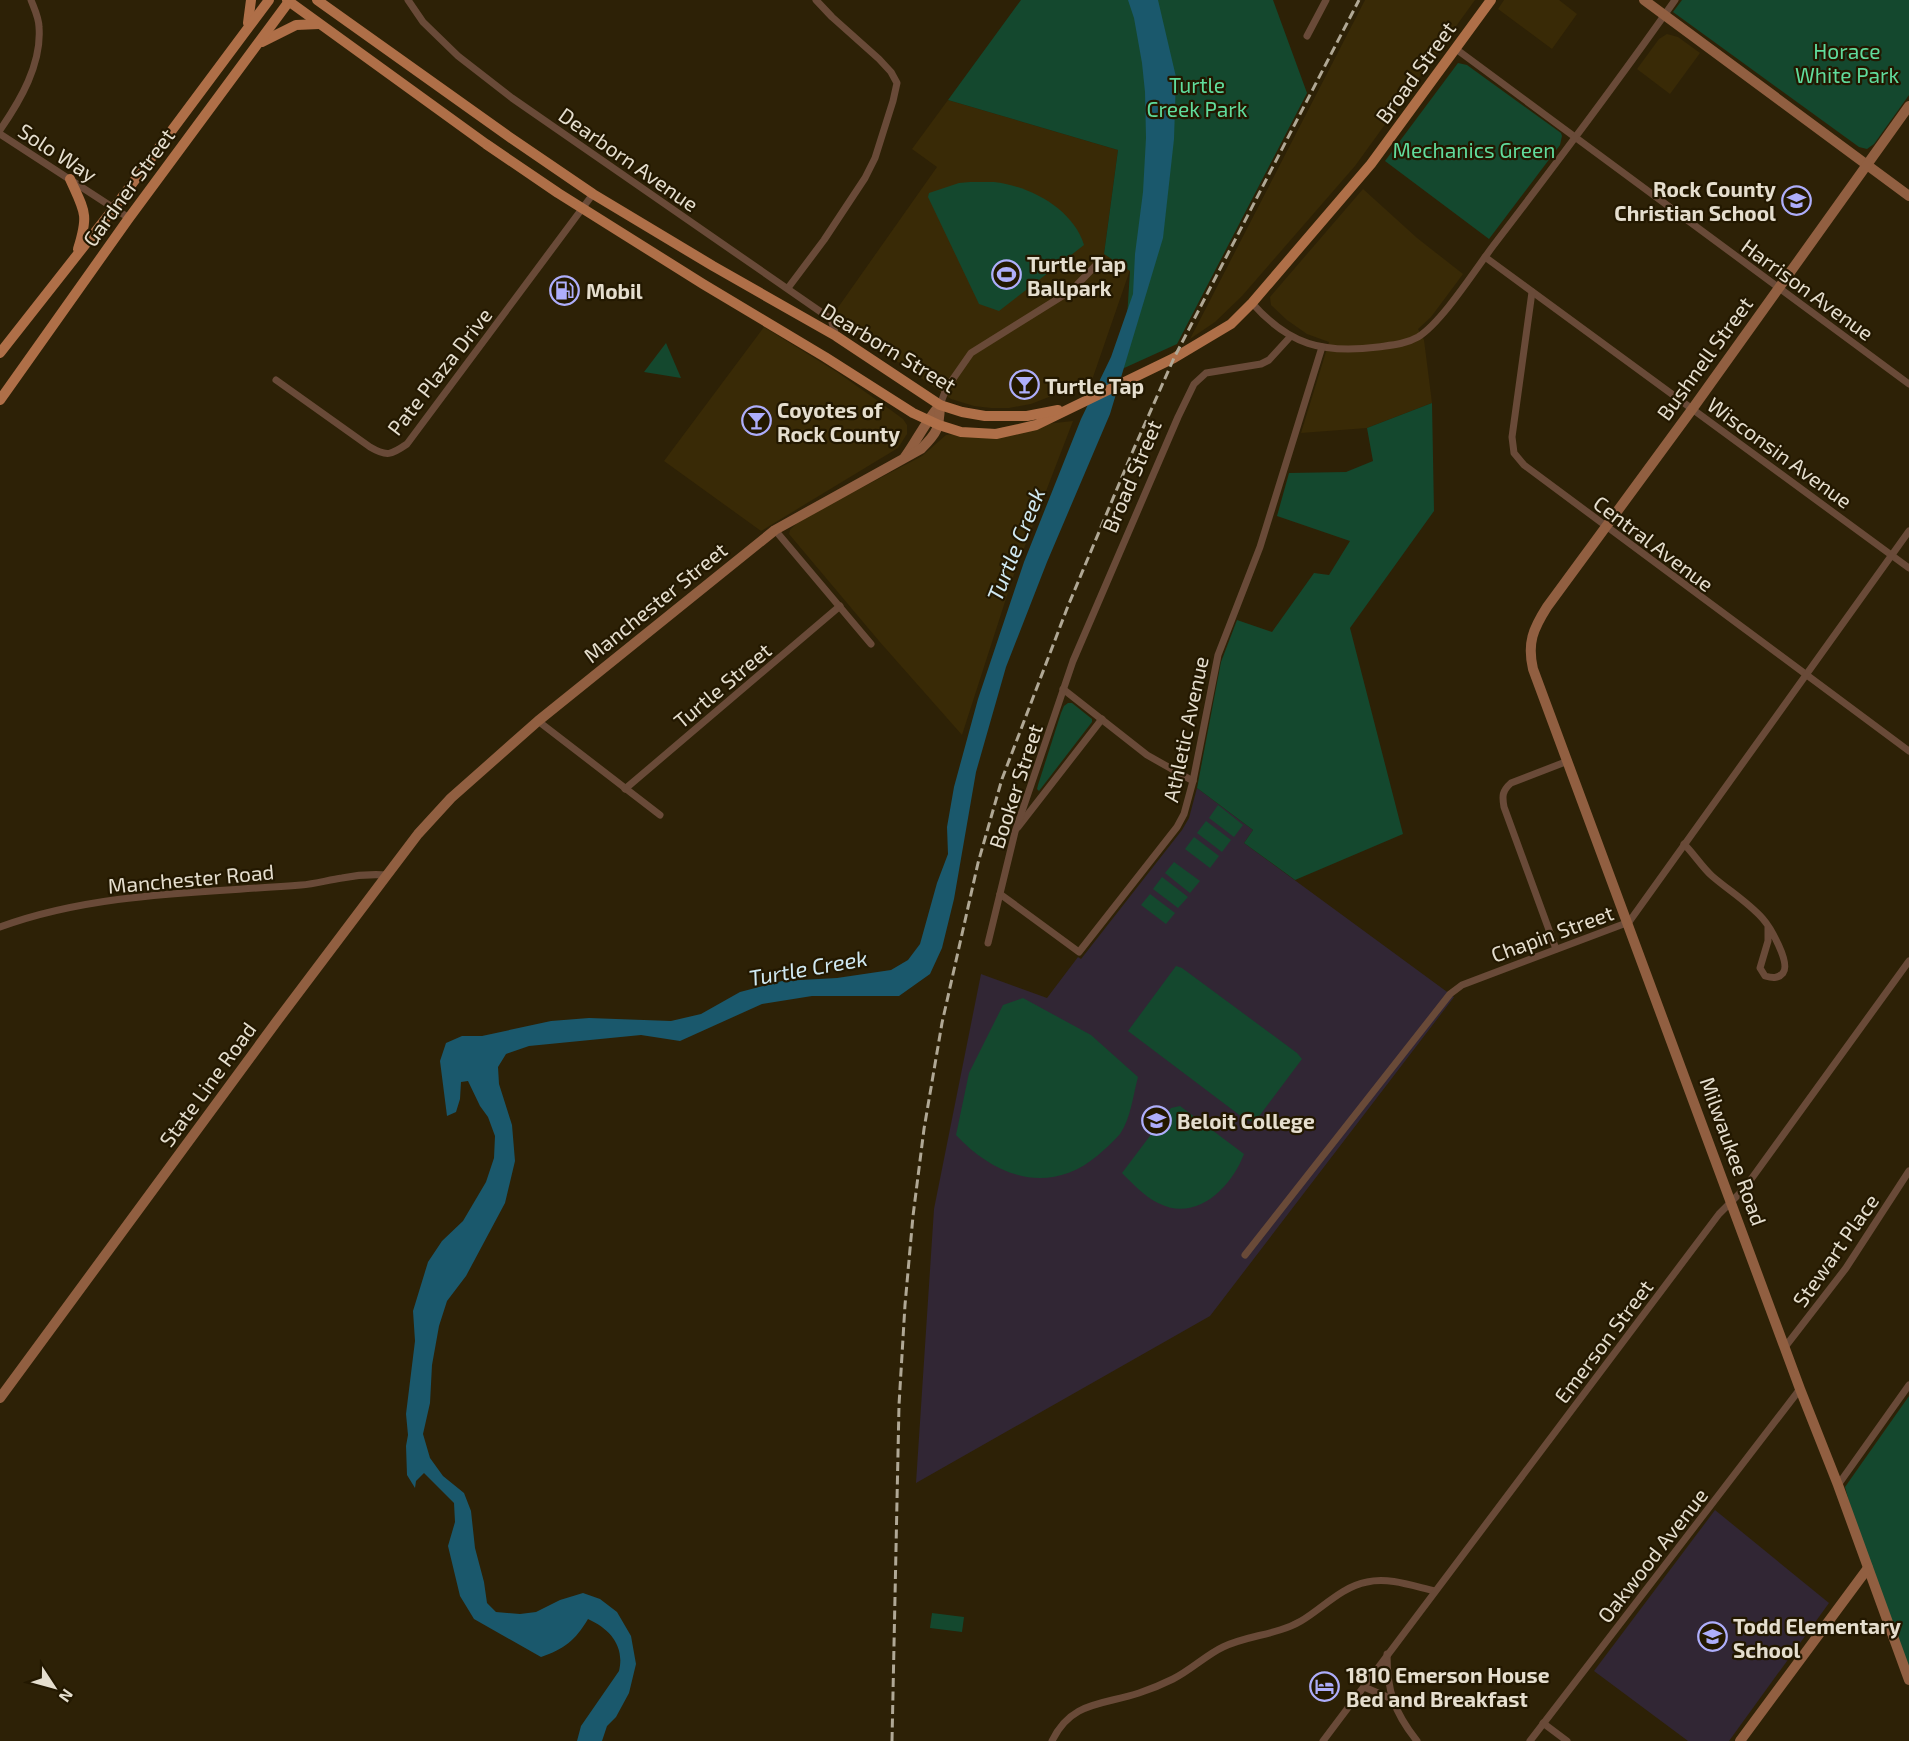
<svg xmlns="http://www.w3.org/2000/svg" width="1909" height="1741" viewBox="0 0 1909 1741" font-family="'Exo 2',sans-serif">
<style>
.built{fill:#392a06}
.education{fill:#312634}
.green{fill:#14482e}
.water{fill:#1a586c}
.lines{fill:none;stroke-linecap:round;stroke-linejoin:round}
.street{stroke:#694a38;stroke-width:7}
.secondary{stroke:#915f41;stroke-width:10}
.primary{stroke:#af6f48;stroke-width:10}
.rail{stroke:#b0a895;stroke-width:3;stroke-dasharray:9 4.5;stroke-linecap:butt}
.labels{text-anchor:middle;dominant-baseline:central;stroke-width:4.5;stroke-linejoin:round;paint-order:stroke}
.park-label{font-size:21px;fill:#60dc9c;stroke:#231800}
.street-label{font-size:21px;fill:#e5dece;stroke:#231800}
.poi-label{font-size:21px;font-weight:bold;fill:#e5dece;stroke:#231800;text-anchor:start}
.water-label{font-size:22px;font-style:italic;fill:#d0e9f2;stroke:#231800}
</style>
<rect width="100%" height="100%" fill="#2d2106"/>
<g class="built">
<path d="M1365 0H1475L1355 166 1242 296 1215 322 1190 339Z"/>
<path d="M1504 0H1559L1577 14 1552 49 1498 9Z"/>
<path d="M1667 34 1678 37 1700 53 1670 94 1637 69 1659 39Z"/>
<path d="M948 100 1118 150 1104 254 1130 270 1092 380 1031 404 1009 408H991L974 406 951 399 832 316 937 167 912 149Z"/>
<path d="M1363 189 1417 238 1463 274 1431 317 1418 329 1424 340 1432 403 1367 428 1301 433 1329 342 1307 334 1287 320 1271 305 1270 297Z"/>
<path d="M764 327 837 372 888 408 903 419 907 425V434L898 448 761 531 664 461Z"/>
<path d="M1073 421 1013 577 962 735 879 641 789 534 790 530 800 520 922 456 946 435Z"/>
</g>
<g class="education">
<path d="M1197 788 1253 830 1244 843 1454 997 1210 1316 916 1483 934 1209 981 974 1047 998 1078 957 1081 959 1182 830 1189 818Z"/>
<path d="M1715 1510 1829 1603 1729 1741H1688L1594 1671Z"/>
</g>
<g class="green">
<path d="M1021 0H1273L1307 93 1177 344 1122 369 1126 333 1130 271 1104 254 1118 150 948 100Z"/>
<path d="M1682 0H1909V95L1874 144 1867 149 1859 147 1673 12Z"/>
<path d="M1458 63 1467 65 1561 133 1562 136 1560 145 1489 239 1385 161Z"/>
<path d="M970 182C978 182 987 182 994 182 1030 186 1073 209 1084 245L999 311 979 304 928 197 929 193 959 183Z"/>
<path d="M666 343 681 378 644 372Z"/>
<path d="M1432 403 1434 511 1350 628 1403 834 1295 880 1244 843 1253 830 1197 788 1221 662 1237 620 1272 632 1314 573 1329 575 1350 541 1277 516 1289 473 1346 472 1373 461 1367 428Z"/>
<path d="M1068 703H1072L1092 719V722L1039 791 1037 789 1038 785 1061 713 1064 706Z"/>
<path d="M1218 805 1243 825 1234 837 1209 818Z"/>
<path d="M1206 821 1231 840 1222 852 1197 833Z"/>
<path d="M1194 837 1219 856 1210 868 1185 849Z"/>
<path d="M1174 862 1200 881 1190 893 1165 873Z"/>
<path d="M1162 877 1188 897 1178 908 1153 889Z"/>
<path d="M1150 894 1175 913 1166 924 1141 905Z"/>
<path d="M1176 966 1182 968 1297 1053 1302 1059 1254 1123 1242 1117 1128 1031Z"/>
<path d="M1023 998 1091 1035 1138 1077C1133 1095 1131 1118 1120 1134 1113 1142 1105 1149 1097 1156 1049 1196 995 1177 956 1135L969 1073 1003 1005Z"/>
<path d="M1180 1106 1244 1154C1231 1188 1196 1223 1158 1203 1144 1196 1133 1184 1122 1173L1171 1108Z"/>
<path d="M1909 1396V1680L1868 1568 1845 1487Z"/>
<path d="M932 1613 964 1617 962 1632 930 1628Z"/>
</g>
<path class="water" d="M1128 0H1158L1176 77 1174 139 1163 238 1110 414 1047 562 1006 667 976 772 954 899 942 948 930 974 899 996H812L762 1004 680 1041 641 1035 529 1046 506 1054 498 1067 499 1084 512 1125 515 1161 505 1203 466 1276 447 1301 439 1326 432 1365 430 1403 423 1434 430 1458 443 1476 464 1493 471 1511 475 1548 484 1582 487 1603 496 1612 520 1614 536 1612 560 1600 583 1593 600 1599 617 1612 631 1636 636 1664 629 1693 616 1717 607 1726 602 1741H577L581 1726 619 1671C625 1646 610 1629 588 1619 575 1641 564 1649 541 1657L474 1619 460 1596 448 1546 455 1522 454 1503 424 1473 416 1481 415 1488 407 1475 406 1446 408 1435 406 1414 415 1341 413 1311 428 1262 442 1241 463 1221 486 1182 494 1158 495 1136 488 1117 480 1106 468 1081 461 1082 460 1099 456 1112 447 1116 440 1061 446 1043 462 1036H482L551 1021 589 1018 671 1021 701 1014 740 992 782 981 837 978 891 970 908 960 920 944 937 883 948 854 947 827 954 787 978 699 1024 562 1081 419 1111 357 1133 294 1135 254 1143 192 1146 138 1145 92 1142 63 1134 18Z"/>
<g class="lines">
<g class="street">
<path d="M408 0 423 22 458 56 512 98 831 319 836 336"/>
<path d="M1307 36 1326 0"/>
<path d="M1456 49 1909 384"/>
<path d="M0 130C20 101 42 64 39 27 39 18 34 8 31 0"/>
<path d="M0 134 129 218"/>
<path d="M1485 257 1909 568"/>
<path d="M788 288 824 240 865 178 875 158 893 101 897 83 891 72 879 59 832 17 816 0"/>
<path d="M1532 292 1512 437 1514 453 1524 465 1909 751"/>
<path d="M1252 303C1289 345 1323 354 1378 347 1392 345 1406 344 1418 337 1442 322 1475 270 1493 246 1555 165 1617 83 1675 0"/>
<path d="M276 380 370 447C387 457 391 455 407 444L593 194"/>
<path d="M940 405 946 389 971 353 1072 290 1097 264 1114 268"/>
<path d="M775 530 871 644"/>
<path d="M1063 689 1147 755 1193 781"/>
<path d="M538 721 660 815"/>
<path d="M625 789 840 606"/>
<path d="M1018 827 1102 719"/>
<path d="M1684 844C1694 854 1702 867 1712 876 1728 890 1748 902 1763 919 1770 927 1791 963 1783 973 1778 979 1772 978 1765 976L1760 968 1768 941V927"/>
<path d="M1000 894 1079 952 1177 827 1184 814 1193 781 1218 655 1260 547 1322 347"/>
<path d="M0 927C95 892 201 893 301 885 315 884 328 880 342 878 357 875 372 874 387 875"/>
<path d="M988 943 1015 832 1073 661 1178 417 1194 384 1206 373 1261 364 1269 360 1290 337"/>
<path d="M1556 949 1504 807C1502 796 1502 791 1511 783L1568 761"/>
<path d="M1245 1255 1450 994 1462 985 1629 922 1909 531"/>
<path d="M1785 1347 1846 1268 1909 1171"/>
<path d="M1838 1485 1909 1385"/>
<path d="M1387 1654C1387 1691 1394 1712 1417 1741"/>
<path d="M1364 1687 1392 1699"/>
<path d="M1543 1723 1567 1741"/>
<path d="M1052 1741C1071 1701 1103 1705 1139 1693 1151 1689 1163 1684 1173 1679 1191 1670 1206 1655 1223 1647 1248 1635 1277 1635 1301 1621 1323 1608 1341 1587 1367 1582 1389 1577 1413 1586 1435 1591"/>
<path d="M1323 1741 1719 1214 1744 1189 1909 961"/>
<path d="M1530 1741 1800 1389"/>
</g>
<g class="secondary">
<path d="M1644 0 1909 196"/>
<path d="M1909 106 1693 408 1547 607C1533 629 1527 643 1533 669L1800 1389 1838 1485 1909 1680"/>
<path d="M905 457C917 440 926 421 940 405"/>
<path d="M0 1398 277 1021 387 875 418 834 451 798 538 721 775 530 921 449C938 432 939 429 940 405"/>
<path d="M1740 1741 1868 1568"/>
</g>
<g class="primary">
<path d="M287 0 486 144 558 193 703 284 825 357 913 413 939 425 961 432 996 434 1036 425 1174 358 1231 324 1252 303 1371 164 1491 0"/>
<path d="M317 0 508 136 593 194 713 266 836 336 940 405 962 412 985 416H1027L1058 410"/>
<path d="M248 23 251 0"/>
<path d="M262 42 296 25 319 24"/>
<path d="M70 179C85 212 89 214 78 249"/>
<path d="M0 353 114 208 269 0"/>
<path d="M0 400 129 218 290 0"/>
</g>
<path class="rail" d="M892 1741 899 1405 905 1305 913 1216 924 1129 942 1023 978 863 1002 779 1068 606 1132 453 1174 358 1359 0"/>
</g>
<defs>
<symbol id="school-ring" viewBox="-11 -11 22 22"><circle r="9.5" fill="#231800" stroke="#aeaefb" stroke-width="1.5"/><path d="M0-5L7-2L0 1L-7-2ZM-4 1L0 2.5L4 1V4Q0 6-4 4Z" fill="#aeaefb"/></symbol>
<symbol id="stadium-ring" viewBox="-11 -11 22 22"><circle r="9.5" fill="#231800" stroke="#aeaefb" stroke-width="1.5"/><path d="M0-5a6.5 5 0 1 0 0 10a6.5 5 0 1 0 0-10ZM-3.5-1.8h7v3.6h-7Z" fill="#aeaefb"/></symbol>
<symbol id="fuel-ring" viewBox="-11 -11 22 22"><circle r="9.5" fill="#231800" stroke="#aeaefb" stroke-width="1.5"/><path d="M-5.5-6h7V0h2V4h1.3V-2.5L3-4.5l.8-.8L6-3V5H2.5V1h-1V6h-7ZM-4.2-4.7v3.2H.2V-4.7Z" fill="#aeaefb"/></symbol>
<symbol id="bar-ring" viewBox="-11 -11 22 22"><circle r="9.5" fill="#231800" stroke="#aeaefb" stroke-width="1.5"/><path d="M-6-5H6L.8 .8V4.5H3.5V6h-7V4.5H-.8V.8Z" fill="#aeaefb"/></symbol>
<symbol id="university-ring" viewBox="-11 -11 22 22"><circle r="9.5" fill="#231800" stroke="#aeaefb" stroke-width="1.5"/><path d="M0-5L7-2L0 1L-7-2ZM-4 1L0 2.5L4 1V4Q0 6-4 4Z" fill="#aeaefb"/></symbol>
<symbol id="hotel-ring" viewBox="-11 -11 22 22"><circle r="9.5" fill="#231800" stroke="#aeaefb" stroke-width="1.5"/><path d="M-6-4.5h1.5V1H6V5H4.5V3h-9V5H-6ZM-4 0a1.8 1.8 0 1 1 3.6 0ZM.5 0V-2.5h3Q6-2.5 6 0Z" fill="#aeaefb"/></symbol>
</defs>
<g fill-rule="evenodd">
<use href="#school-ring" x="1780" y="184" width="33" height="33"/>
<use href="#stadium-ring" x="990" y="258" width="33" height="33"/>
<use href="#fuel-ring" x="548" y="274" width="33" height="33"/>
<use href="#bar-ring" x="1008" y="368" width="33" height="33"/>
<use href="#bar-ring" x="740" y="404" width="33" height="33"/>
<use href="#university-ring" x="1140" y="1104" width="33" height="33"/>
<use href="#school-ring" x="1696" y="1620" width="33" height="33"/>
<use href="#hotel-ring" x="1308" y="1670" width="33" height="33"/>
</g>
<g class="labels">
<g class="park-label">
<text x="1847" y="50">Horace<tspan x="1847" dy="24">White Park</tspan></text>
<text x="1197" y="84">Turtle<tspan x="1197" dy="24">Creek Park</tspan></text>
<text x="1474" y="149">Mechanics Green</text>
</g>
<g class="street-label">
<text transform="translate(1415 72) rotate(-54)">Broad Street</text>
<text transform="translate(58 152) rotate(33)">Solo Way</text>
<text transform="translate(629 159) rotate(35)">Dearborn Avenue</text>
<text transform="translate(128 187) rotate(-54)">Gardner Street</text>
<text transform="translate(1808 289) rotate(36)">Harrison Avenue</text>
<text transform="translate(889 347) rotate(31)">Dearborn Street</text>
<text transform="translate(1704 358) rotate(-54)">Bushnell Street</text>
<text transform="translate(439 371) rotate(-52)">Pate Plaza Drive</text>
<text transform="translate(1780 452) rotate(36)">Wisconsin Avenue</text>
<text transform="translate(1131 476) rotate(-67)">Broad Street</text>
<text transform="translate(1654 543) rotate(37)">Central Avenue</text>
<text transform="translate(655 602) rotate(-39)">Manchester Street</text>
<text transform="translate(722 685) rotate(-40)">Turtle Street</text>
<text transform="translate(1185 729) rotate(-78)">Athletic Avenue</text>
<text transform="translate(1015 786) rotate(-72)">Booker Street</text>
<text transform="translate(191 878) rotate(-5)">Manchester Road</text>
<text transform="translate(1552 933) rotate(-20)">Chapin Street</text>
<text transform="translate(207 1084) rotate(-54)">State Line Road</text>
<text transform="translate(1734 1151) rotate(70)">Milwaukee Road</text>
<text transform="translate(1835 1250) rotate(-55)">Stewart Place</text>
<text transform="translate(1603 1341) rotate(-53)">Emerson Street</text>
<text transform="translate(1652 1555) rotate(-52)">Oakwood Avenue</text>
</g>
<g class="poi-label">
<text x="1776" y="188" text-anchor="end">Rock County<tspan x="1776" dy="24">Christian School</tspan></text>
<text x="1027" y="263">Turtle Tap<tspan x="1027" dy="24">Ballpark</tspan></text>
<text x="586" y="290">Mobil</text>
<text x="1045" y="385">Turtle Tap</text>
<text x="777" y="409">Coyotes of<tspan x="777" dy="24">Rock County</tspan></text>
<text x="1177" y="1120">Beloit College</text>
<text x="1733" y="1625">Todd Elementary<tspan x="1733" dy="24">School</tspan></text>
<text x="1346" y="1674">1810 Emerson House<tspan x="1346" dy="24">Bed and Breakfast</tspan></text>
</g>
<g class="water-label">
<text transform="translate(1015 544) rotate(-68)">Turtle Creek</text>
<text transform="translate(808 967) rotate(-10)">Turtle Creek</text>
</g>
</g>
<g transform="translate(54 1687) rotate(126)" stroke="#231800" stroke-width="4.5" paint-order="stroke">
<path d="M0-4.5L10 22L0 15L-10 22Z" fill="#e5dece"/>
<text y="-9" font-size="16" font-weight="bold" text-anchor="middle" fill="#e5dece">N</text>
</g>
</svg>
